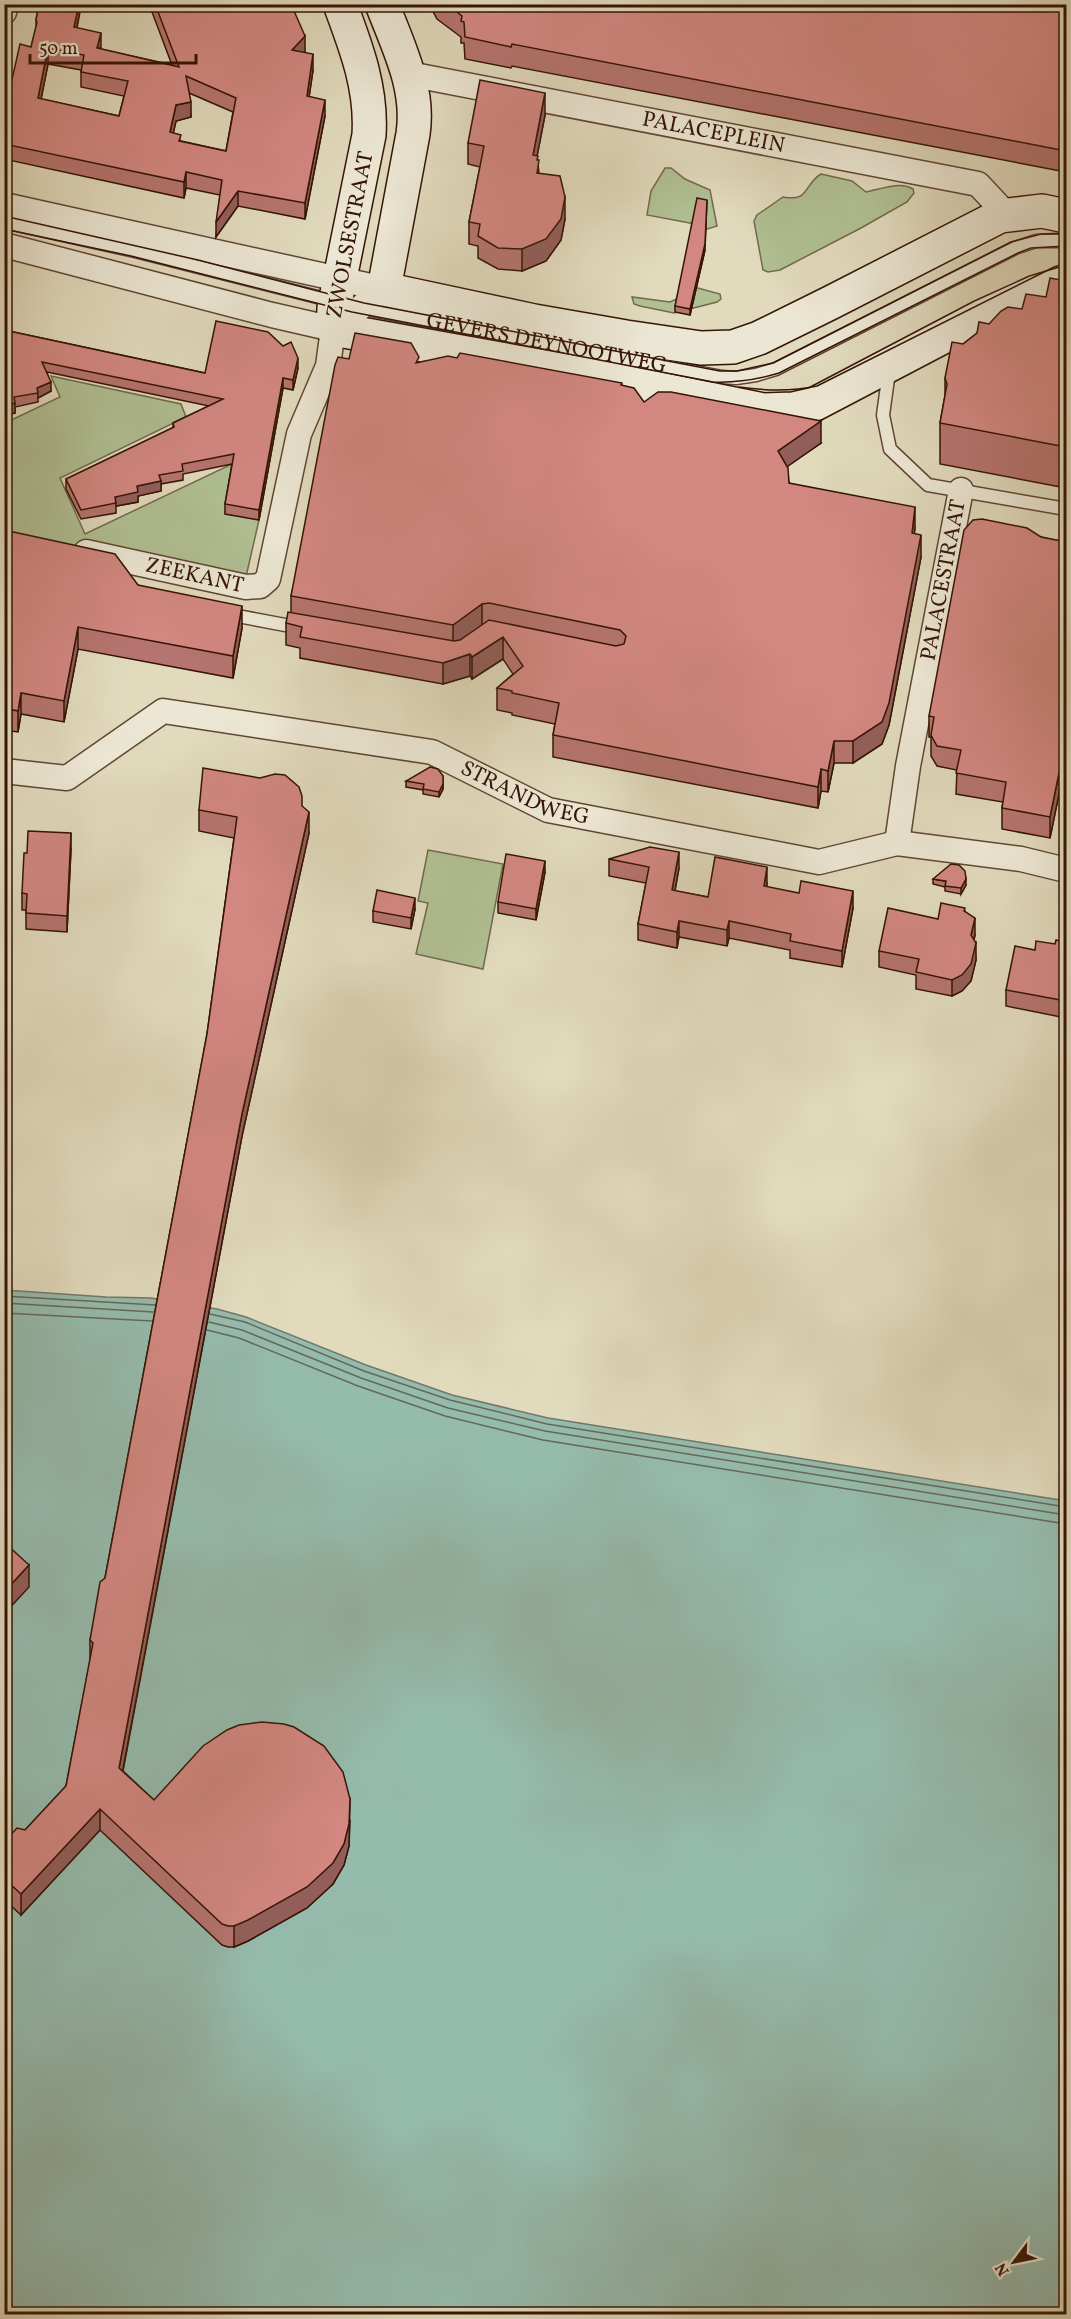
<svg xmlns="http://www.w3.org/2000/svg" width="1071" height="2319" viewBox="0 0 1071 2319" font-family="Vollkorn,serif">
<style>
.green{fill:#b0c093;stroke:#726a4c;stroke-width:1.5}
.water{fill:#95bbad;stroke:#6f786a;stroke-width:1.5}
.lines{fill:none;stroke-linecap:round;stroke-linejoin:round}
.shore{stroke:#656859;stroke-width:1.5}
.lane-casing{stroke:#604633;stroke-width:15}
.street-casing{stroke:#604633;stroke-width:27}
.secondary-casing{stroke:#351405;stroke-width:36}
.lane{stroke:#ece7d4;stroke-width:12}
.street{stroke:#ece7d4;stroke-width:24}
.secondary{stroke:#ece7d4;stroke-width:33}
.tram{stroke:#351405;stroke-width:1.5}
.wall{fill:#b5746f;stroke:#351405;stroke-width:1.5;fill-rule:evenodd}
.shaded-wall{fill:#935e5a;stroke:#351405;stroke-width:1.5}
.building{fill:#d28781;stroke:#351405;stroke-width:1.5;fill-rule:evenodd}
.labels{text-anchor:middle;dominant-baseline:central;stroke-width:5;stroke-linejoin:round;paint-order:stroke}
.street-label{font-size:22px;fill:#351405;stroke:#ece7d4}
</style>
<rect width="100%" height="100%" fill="#e1dabd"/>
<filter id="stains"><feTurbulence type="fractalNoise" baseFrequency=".00333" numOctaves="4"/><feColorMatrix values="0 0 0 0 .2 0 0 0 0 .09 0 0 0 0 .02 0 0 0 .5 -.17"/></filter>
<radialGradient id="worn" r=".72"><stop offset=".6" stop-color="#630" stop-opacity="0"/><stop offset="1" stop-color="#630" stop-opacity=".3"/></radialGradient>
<g class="green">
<path d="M665 168H671L685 179 710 190 717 226 704 230 695 224 647 215 651 191Z"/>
<path d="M821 174 852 181 866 192C881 189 900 181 913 189L914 193 907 202 861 228 780 270 768 272 763 270 754 221 757 215 783 197C810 202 803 185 821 174Z"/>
<path d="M683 284 720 294 721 299 717 302 674 313 640 306 634 304 632 297 670 302 681 297Z"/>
<path d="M51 376 181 404 186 417 60 478 85 534 234 463 225 513 259 520 245 581 89 550 5 530V423L60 397Z"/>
<path d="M428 850 503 864 483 969 416 954 428 903 418 901Z"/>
</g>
<path class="water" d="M4 1290 106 1297 151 1298 217 1309 246 1317 366 1365 452 1395 548 1418 1066 1501V2314H5Z"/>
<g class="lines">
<g class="shore">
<path d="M4 1296 155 1305"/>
<path d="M4 1303 153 1312"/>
<path d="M4 1313 152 1321"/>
<path d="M210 1314 245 1322 364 1371 450 1400 547 1424 1066 1507"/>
<path d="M209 1322 242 1330 361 1378 448 1408 545 1431 1066 1515"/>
<path d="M207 1330 239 1338 358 1386 445 1416 543 1440 1066 1524"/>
</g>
<defs>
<g id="lane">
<path d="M4 222 135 251 333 301"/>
<path id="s1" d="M361 308 722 377 736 378 756 375 776 369 1015 248 1036 241H1066"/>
<path d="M891 372 888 379 883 415 890 449 928 485 1066 509"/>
<path d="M227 614 301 628"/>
</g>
<g id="street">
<path d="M4 12 6 4"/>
<path id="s2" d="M409 74 978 184 1007 215"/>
<path d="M4 205 384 289"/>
<path d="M4 245 272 315 333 329"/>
<path d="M333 329 384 289"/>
<path id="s3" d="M86 552 246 587 260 586 268 579 299 434 328 366 333 329"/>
<path id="s4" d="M4 771 67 778 163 711 432 752 548 810 819 862 897 843 1021 859 1066 870"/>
<path id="s5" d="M897 843 908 766 961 490"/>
</g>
<g id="secondary">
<path d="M340 4C356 47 372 88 369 135L334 308 333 329 605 378 763 410 793 409 815 404 981 317 1036 292 1066 283"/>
<path d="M382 4C398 46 420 88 413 134L384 289 534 321 626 337 701 348 733 347 759 338 830 303 1000 216 1042 211 1066 216"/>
</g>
</defs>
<use href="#lane" class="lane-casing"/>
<use href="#street" class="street-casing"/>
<use href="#secondary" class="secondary-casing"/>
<use href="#lane" class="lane"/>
<use href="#street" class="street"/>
<use href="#secondary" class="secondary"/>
<g class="tram">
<path d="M4 216 198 260 364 303 720 371H737L773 363 1011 242 1041 234 1066 233"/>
<path d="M4 229 131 256 352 312 713 382C737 383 756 380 779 373L1018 253 1031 248 1066 246"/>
<path d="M739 387C766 391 790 392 817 386L1054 267 1066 263"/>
</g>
</g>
<g class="wall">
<path d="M39 4H86V7L81 6 77 28 101 49 172 65 149 4H291L305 52 304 53 313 70 309 97 325 116 305 219 238 206 216 237 220 195 186 188 184 198 4 159V115L31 47 36 28V20ZM48 64 81 70V87L124 96 119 116 41 99ZM189 93 233 112 226 151 181 141 173 133 176 121 191 117Z"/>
<path d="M429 4H1066V172L512 66 511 68 465 59 464 43H461V37L437 19Z"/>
<path d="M545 115 537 156 539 173 565 219 561 240 546 261 522 271 498 269 478 258V246L469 244V222L480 167 468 164V143Z"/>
<path d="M705 250 690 315 675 312V306Z"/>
<path d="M1066 281V488L940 464V423L945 396V378L963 344 989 324 1022 309 1046 297Z"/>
<path d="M4 330 205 373 298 368 293 390 283 388 259 520 225 514V504L232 464 183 474V480L161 484V491L138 496V502L116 506V513L81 519 66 489V479L173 428V423L209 406 47 372 51 391 38 398V402L15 407V413L4 415Z"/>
<path d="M457 358 622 385 644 402 821 443 787 466 789 483 915 528 914 534 921 557 889 725 882 744 865 755 853 763H834L828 792 821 791 818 808 553 757V735L555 724 512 715V713L497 710V688L513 674 503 659 472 679 470 676 443 684 300 658V648L286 645V623L291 612V596L349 359 419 362Z"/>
<path d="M4 530 242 628 233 678 78 649 64 722 21 714 18 732 4 730Z"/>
<path d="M1041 537 1066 542V790L1060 789 1050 838 1002 829V808L1003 802 956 794 957 770 937 766 931 756V737H929V716Z"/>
<path d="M443 776V789L439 797 423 794V790L406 787V781Z"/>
<path d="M302 806 309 833 242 1136 123 1771 154 1800 350 1820 349 1846 344 1865 333 1884 307 1908 248 1941 234 1947H228L222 1945 100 1830 21 1915 9 1904 4 1909V1842L25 1830 66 1786 90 1661V1640L105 1578 207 1034 234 838 199 831V810Z"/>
<path d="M71 849 67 932 26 929V910H22V893Z"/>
<path d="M609 859 679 868 675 891 708 897 767 883V887L853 908 842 967 790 958V950L729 938 727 946 679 937 677 948 638 940V924L646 883 609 876Z"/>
<path d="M545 872 536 920 498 913V902Z"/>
<path d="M933 879 966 885 961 894 945 891V887L933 884Z"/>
<path d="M415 909 411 929 373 922V911Z"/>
<path d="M965 911 975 935 974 940 976 960 971 981 962 991 952 996 916 989V975L879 967V951L938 919Z"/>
<path d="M1066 942V1018L1006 1006V990L1035 950Z"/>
</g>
<g class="shaded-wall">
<path d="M79 4H81L74 43V27Z"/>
<path d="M101 33V48H97Z"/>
<path d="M305 36V52L292 66V50Z"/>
<path d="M48 48V64L38 114V98Z"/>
<path d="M313 54V70L307 112V96Z"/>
<path d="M545 93V115L533 177V155Z"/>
<path d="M325 100V116L305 219V203Z"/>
<path d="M191 102V117L176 121 170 148V132L176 105Z"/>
<path d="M186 172V188L184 198V182Z"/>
<path d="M238 191V206L216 237V222Z"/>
<path d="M565 197V219L561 240 546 261 522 271V249Z"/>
<path d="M707 200 705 250 690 315V309Z"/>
<path d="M298 358V368L293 390V380Z"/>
<path d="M283 378V388L259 520V510Z"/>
<path d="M51 382V391L38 398 37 388Z"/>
<path d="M15 403V413L4 415V406Z"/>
<path d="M821 421V443L778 473V451Z"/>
<path d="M161 481V491L138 496V502L116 506 115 497 137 486Z"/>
<path d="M915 507V528L912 555V533Z"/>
<path d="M921 535V557L889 725 882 744 853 763V741Z"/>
<path d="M482 604V626L453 646V625Z"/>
<path d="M242 606V628L233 678V656Z"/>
<path d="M78 627V649L64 722V701Z"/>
<path d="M503 637V659L472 679V657Z"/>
<path d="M470 654V676L443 684V663Z"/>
<path d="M21 693V714L18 732V711Z"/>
<path d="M834 741V763L828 792V771Z"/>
<path d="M1060 768V789L1050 838V817Z"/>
<path d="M821 769V791L818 808V787Z"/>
<path d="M443 784V789L439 797V792Z"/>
<path d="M309 812V833L242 1136 119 1790V1768L242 1114Z"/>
<path d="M71 833V849L67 932V916Z"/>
<path d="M679 852V868L672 906V890Z"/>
<path d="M545 861V872L536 920V909Z"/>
<path d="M767 867V883L764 902V886Z"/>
<path d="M966 879V885L961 894V888Z"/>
<path d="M853 891V908L842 967V951Z"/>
<path d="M415 898V909L411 929V918Z"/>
<path d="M975 918V935L971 952V935Z"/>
<path d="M679 921V937L677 948V932Z"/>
<path d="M729 921V938L727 946V930Z"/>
<path d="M976 943V960L971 981 962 991 952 996V980Z"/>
<path d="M29 1565V1587L4 1614V1592Z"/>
<path d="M350 1799 349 1846 344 1865 333 1884 307 1908 248 1941 234 1947V1926Z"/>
<path d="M100 1809V1830L21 1915V1894Z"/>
<path d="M9 1883V1904L4 1909V1887Z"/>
</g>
<g class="building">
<path d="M39 4H79L74 27 101 33 97 48 179 67 155 4H291L305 36 292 50 313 54 307 96 325 100 305 203 238 191 216 222 222 180 186 172 184 182 4 144V115L20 44 31 47 37 22 36 20ZM48 48 84 55 81 72 128 81 119 116 38 98ZM186 76 236 98 226 151 179 141 181 135 170 132 176 105 191 102Z"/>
<path d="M447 4H1066V151L512 44 511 47 465 37 464 22 461 21 462 16Z"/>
<path d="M480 80 545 93 533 155 538 156 537 160H539L537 173 560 176 565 197 561 219 546 239 522 249 498 248 478 236 480 224 469 222 484 146 468 143Z"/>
<path d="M697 198 707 200 705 244 690 309 675 306Z"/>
<path d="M1050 278 1066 281V447L940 423 947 384 945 378 952 342 963 344 977 333 979 322 989 324 1001 311 1008 307 1022 309 1026 294 1046 297Z"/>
<path d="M216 321 268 332 283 346 291 342 298 358 293 380 283 378 259 510 225 504 234 454 182 464 183 471 159 475 161 481 137 486 138 492 115 497 116 503 81 510 66 479 174 427 173 423 223 399 42 362 51 382 37 388 38 393 14 397 15 403 4 406V355L8 353 4 352V330L205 373Z"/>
<path d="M355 333 411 343 419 357 416 363 448 356 457 358 460 353 622 383 621 385 634 388 644 402 658 392H671L821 421 778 451 788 468 789 483 915 507 912 533 921 535 889 703 882 722 853 741H834L828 771 821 769 818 787 553 735 559 703 512 693V691L497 688 523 666 503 637 472 657 470 654 443 663 300 637 302 627 286 623 288 612 454 641 460 640 489 620 616 646 624 644 626 636 620 630 489 603 482 604 453 625 291 596 335 365 338 357 349 359Z"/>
<path d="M982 519 1027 528 1041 537 1066 542V770L1060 768 1050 817 1002 808 1006 782 956 773 961 750 937 746 931 735 934 717 929 716 964 530 973 520Z"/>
<path d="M4 530 115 554 138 585 242 606 233 656 78 627 64 701 21 693 18 711 4 708Z"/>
<path d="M430 767 438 769 443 776V784L439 792 423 789 424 784 406 781Z"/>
<path d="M203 768 260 778 275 774 285 775 299 787 302 796V806L309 812 242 1114 119 1768 154 1800 203 1746 227 1730 239 1725 262 1722 284 1724 294 1727 324 1746 343 1772 350 1799 349 1824 344 1844 333 1863 307 1887 248 1920 234 1926H228L222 1924 100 1809 21 1894 9 1883 4 1887V1842L17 1828 25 1830 66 1786 93 1643 90 1640 100 1582 105 1578 207 1034 237 817 199 810Z"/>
<path d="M28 831 71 833 67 916 26 913 27 894 22 893 24 853H27Z"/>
<path d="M650 847 679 852 672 890 708 897 715 857 767 867 764 886 799 893 801 881 853 891 842 951 790 941 791 934 729 921 727 930 679 921 677 932 638 924 649 867 609 859Z"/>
<path d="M506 854 545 861 536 909 498 902Z"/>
<path d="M951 864 959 865 965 871 966 879 961 888 945 886 946 881 933 879Z"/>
<path d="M377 890 415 898 411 918 373 911Z"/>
<path d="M941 903 965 908 964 911 975 918 971 935 976 943 971 964 962 975 952 980 916 972 919 959 879 951 888 908 938 919Z"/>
<path d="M1056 940 1066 942V1001L1006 990 1015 946 1035 950 1036 941 1055 944Z"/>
<path d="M4 1542 29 1565 4 1592Z"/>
</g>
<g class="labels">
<g class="street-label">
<text stroke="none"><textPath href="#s2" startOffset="310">PALACEPLEIN</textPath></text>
<text transform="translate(351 235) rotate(-79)">ZWOLSESTRAAT</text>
<text stroke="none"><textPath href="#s1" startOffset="189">GEVERS DEYNOOTWEG</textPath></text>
<text stroke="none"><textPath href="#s3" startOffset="111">ZEEKANT</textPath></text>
<text stroke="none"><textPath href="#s5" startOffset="267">PALACESTRAAT</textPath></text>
<text stroke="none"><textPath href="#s4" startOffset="555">STRANDWEG</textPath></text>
</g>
</g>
<rect width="1071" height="2319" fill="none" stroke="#e1dabd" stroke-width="24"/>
<rect x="6" y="6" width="1059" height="2307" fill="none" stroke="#351405" stroke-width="3"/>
<rect x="12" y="12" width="1047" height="2295" fill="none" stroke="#351405" stroke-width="1.5"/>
<g transform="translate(1014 2262) rotate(238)" stroke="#ece7d4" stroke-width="4.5" paint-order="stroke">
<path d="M0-4.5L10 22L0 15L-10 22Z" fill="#351405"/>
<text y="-9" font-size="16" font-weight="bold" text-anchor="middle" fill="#351405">N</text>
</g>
<path d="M30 54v9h166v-9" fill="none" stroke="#351405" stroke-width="3"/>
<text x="39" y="54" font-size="18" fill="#351405" stroke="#ece7d4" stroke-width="4.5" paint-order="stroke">50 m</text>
<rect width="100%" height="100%" filter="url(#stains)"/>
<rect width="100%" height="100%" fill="url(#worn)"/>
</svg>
